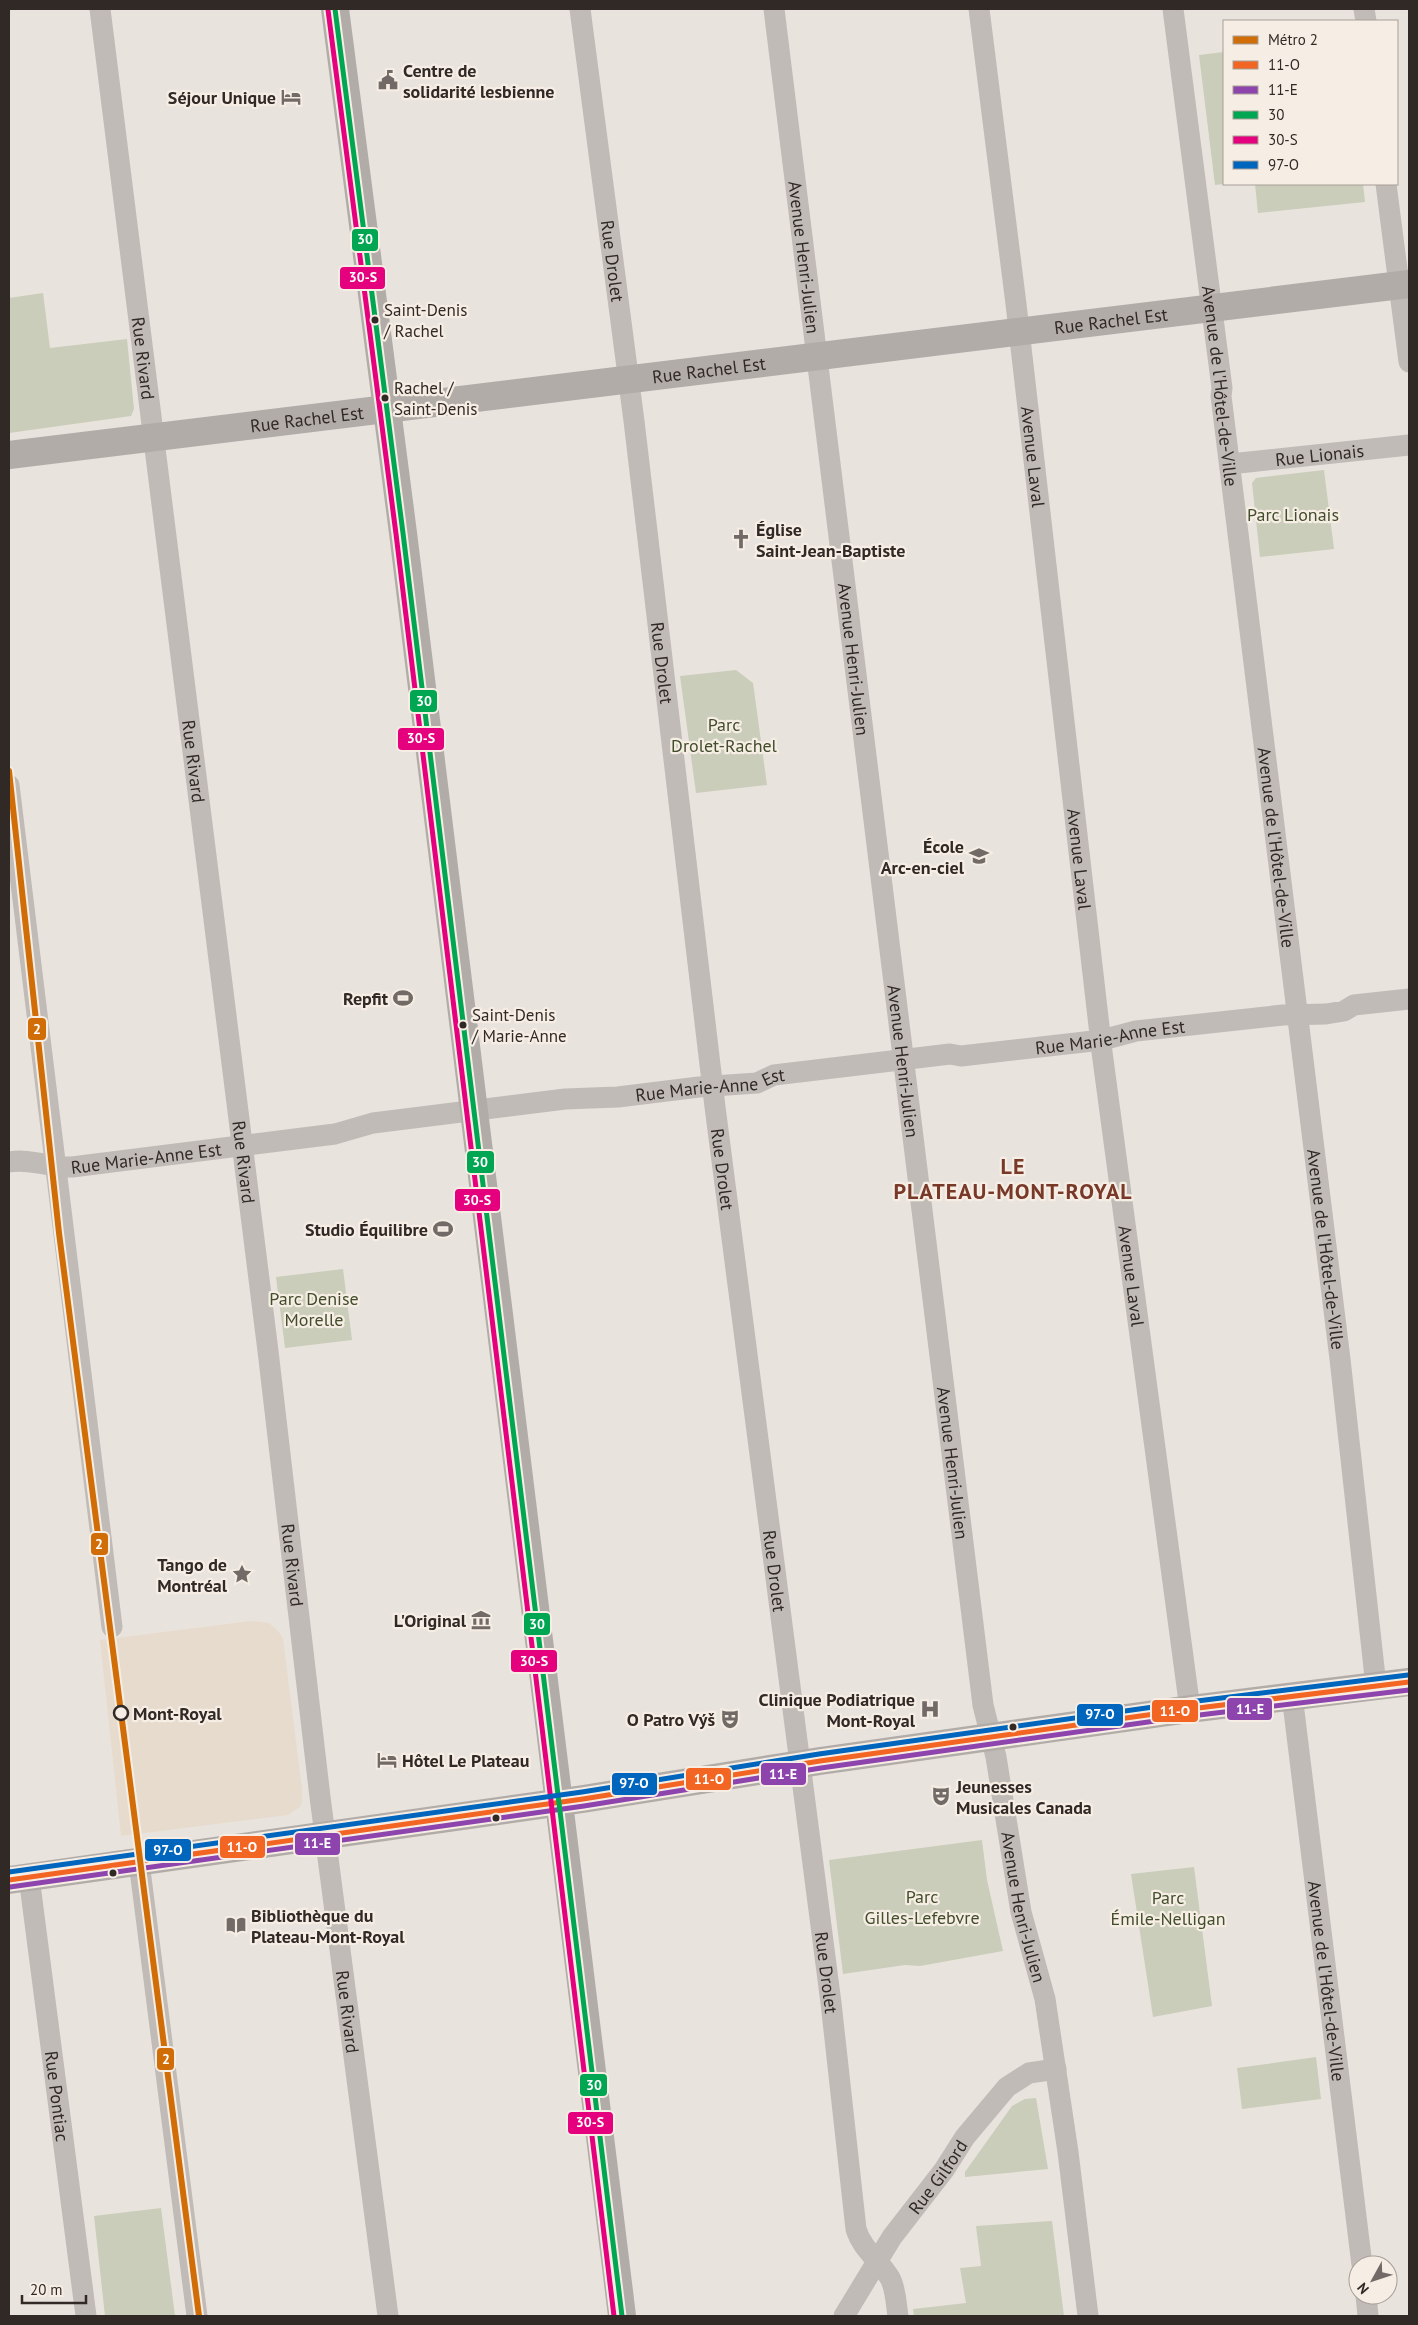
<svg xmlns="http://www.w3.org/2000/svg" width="1418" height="2325" viewBox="0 0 1418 2325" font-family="'PT Sans',sans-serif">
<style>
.green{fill:#cacdb9}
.plaza{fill:#e7dbce}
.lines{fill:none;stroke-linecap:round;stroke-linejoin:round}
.street{stroke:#c1bbb7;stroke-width:21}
.secondary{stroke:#b2aca8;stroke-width:28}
.bus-1-casing{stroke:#f6eee4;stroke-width:9}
.bus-2-casing{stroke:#f6eee4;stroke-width:9}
.bus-3-casing{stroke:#f6eee4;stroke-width:9}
.bus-4-casing{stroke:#f6eee4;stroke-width:9}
.bus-5-casing{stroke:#f6eee4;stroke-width:9}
.bus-1{stroke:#f26522;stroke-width:5}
.bus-2{stroke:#8e44ad;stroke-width:5}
.bus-3{stroke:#00a651;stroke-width:5}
.bus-4{stroke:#e5007d;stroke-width:5}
.bus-5{stroke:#0065bd;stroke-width:5}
.metro-1-casing{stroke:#f6eee4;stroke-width:10}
.metro-1{stroke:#d06d07;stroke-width:6}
.bus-dot{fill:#312926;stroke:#f6eee4;stroke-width:2}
.stop-dot{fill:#f6eee4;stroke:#312926;stroke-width:2.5}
.labels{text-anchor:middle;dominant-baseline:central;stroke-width:4.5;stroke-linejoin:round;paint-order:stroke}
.bus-label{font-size:17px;fill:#312926;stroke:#f6eee4;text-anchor:start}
.poi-label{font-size:18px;font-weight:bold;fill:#312926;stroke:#f6eee4;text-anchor:end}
.street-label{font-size:18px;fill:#312926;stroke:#f6eee4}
.park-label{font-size:18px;fill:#424d2c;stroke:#f6eee4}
.stop-label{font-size:18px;font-weight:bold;fill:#312926;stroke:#f6eee4;text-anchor:start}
.district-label{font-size:22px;font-weight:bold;letter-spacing:1px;fill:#783928;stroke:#f6eee4}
.line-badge{stroke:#f6eee4;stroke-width:2}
.badge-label{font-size:14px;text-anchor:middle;font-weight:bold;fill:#fff}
</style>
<rect width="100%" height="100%" fill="#e9e3de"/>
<g class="green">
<path d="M1224 52V184L1215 185 1199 55Z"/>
<path d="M1255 184H1363L1365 202 1258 213Z"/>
<path d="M43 293 50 348 127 339 134 409 131 416 9 433V298Z"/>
<path d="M1324 470 1334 549 1260 557 1252 483 1256 478Z"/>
<path d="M736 670 753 683 767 785 696 793 680 676Z"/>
<path d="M343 1269 352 1340 285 1348 276 1277Z"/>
<path d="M982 1840 987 1880 1003 1951 920 1966 905 1965 843 1974 829 1860Z"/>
<path d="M1194 1867 1212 2006 1153 2017 1131 1874Z"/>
<path d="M1316 2057 1321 2099 1242 2109 1237 2068Z"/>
<path d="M1036 2098 1048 2169 965 2177V2172L1012 2106 1025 2099Z"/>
<path d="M161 2208 175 2316H105L94 2216Z"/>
<path d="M1052 2221 1064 2316H914L913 2309 966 2303 960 2268 981 2266 976 2226Z"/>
</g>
<path class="plaza" d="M251 1621 269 1623 279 1632 283 1639 302 1789V1801L300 1807 288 1815 121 1836 100 1640Z"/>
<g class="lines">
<g class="street">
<path id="s1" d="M100 9 268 1351 320 1797 388 2316"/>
<path id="s2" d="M580 9 634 421 715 1107 831 2003 856 2229C862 2249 879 2260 890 2278 896 2289 896 2304 898 2316"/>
<path id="s3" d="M774 9 983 1705 996 1757 1021 1912 1045 1999 1068 2152 1088 2316"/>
<path id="s4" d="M979 9 1016 304 1102 1052 1190 1709"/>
<path id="s5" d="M1173 9 1222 388 1221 396 1340 1359 1376 1686"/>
<path d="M1364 9 1366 21"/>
<path d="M1386 184 1409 362"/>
<path id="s6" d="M1230 464 1409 445"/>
<path d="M9 785 112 1627"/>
<path id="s7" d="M9 1162C31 1158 50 1168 72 1167L335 1134 373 1123 565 1099 618 1097 699 1087 757 1083 774 1075 950 1054 961 1056 1102 1040 1136 1031 1283 1015 1326 1014 1344 1011 1354 1005 1409 999"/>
<path id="s8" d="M1292 1695 1362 2265"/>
<path d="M139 1862 197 2316"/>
<path id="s9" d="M29 1877 86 2316"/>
<path d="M1366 2295 1368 2316"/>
<path id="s10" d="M844 2316 892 2237 944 2170 965 2137 1007 2087 1029 2073 1056 2069"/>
</g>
<g class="secondary">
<path d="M335 9 403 533 622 2316"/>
<path id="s11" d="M9 455 1409 284"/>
<path d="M9 1880 583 1799 820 1761 1190 1709 1409 1682"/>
</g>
<defs>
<path id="bus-1" d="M9 1880 583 1799 820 1761 1190 1709 1409 1682"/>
<path id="bus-2" d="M10 1887 584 1806 821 1768 1191 1716 1409 1690"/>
<path id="bus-3" d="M335 9 403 533 622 2316"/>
<path id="bus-4" d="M328 10 396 534 614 2316"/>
<path id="bus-5" d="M9 1872 582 1792 819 1754 1189 1702 1408 1675"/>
</defs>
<use href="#bus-1" class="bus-1-casing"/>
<use href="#bus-2" class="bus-2-casing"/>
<use href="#bus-3" class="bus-3-casing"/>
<use href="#bus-4" class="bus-4-casing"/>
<use href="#bus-5" class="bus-5-casing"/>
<use href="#bus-1" class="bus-1"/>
<use href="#bus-2" class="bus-2"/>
<use href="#bus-3" class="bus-3"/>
<use href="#bus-4" class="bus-4"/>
<use href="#bus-5" class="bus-5"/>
<defs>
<path id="metro-1" d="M9 771 59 1233 199 2316"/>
</defs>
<use href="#metro-1" class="metro-1-casing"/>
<use href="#metro-1" class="metro-1"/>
</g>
<defs>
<symbol id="civic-bare" viewBox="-9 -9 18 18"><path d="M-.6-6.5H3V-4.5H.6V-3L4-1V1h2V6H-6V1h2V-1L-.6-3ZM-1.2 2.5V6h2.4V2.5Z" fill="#716a66" stroke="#f6eee4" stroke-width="2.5" paint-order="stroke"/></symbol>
<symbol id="hotel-bare" viewBox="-9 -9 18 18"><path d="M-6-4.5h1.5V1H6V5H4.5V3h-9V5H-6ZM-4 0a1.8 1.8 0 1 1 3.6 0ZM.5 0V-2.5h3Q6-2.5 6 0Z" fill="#716a66" stroke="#f6eee4" stroke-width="2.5" paint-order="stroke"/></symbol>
<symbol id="church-bare" viewBox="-9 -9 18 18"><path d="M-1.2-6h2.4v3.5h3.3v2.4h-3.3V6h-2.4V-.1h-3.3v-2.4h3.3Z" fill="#716a66" stroke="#f6eee4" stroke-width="2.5" paint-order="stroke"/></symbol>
<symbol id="school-bare" viewBox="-9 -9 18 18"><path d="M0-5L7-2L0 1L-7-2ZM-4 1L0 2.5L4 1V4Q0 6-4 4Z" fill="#716a66" stroke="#f6eee4" stroke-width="2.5" paint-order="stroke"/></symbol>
<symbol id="stadium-bare" viewBox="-9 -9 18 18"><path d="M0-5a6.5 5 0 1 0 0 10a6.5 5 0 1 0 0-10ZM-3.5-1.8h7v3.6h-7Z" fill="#716a66" stroke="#f6eee4" stroke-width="2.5" paint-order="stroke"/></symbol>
<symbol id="sight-bare" viewBox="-9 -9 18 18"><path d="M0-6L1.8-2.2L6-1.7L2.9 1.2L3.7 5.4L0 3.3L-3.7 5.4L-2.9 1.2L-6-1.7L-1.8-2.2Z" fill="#716a66" stroke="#f6eee4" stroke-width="2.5" paint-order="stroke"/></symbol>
<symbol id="museum-bare" viewBox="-9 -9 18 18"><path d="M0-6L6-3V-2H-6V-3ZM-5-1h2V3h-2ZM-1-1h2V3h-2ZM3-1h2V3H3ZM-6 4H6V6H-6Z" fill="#716a66" stroke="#f6eee4" stroke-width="2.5" paint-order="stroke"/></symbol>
<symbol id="hospital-bare" viewBox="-9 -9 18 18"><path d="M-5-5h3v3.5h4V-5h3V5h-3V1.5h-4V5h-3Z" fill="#716a66" stroke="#f6eee4" stroke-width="2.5" paint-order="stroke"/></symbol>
<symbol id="theatre-bare" viewBox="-9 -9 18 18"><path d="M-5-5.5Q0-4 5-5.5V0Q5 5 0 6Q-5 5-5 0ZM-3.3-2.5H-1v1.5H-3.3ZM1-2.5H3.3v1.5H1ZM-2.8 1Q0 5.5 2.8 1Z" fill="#716a66" stroke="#f6eee4" stroke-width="2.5" paint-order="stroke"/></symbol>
<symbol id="library-bare" viewBox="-9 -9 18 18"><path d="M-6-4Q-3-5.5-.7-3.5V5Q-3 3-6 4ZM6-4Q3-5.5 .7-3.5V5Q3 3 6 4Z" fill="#716a66" stroke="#f6eee4" stroke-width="2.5" paint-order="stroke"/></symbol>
</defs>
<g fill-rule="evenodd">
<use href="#civic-bare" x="374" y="66" width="28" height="28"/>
<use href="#hotel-bare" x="277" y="83" width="28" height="28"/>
<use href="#church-bare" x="727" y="525" width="28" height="28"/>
<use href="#school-bare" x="965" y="842" width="28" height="28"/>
<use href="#stadium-bare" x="389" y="984" width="28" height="28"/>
<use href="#stadium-bare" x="429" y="1215" width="28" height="28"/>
<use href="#sight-bare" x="228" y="1560" width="28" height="28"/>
<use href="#museum-bare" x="467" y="1606" width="28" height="28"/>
<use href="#hospital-bare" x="916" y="1695" width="28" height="28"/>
<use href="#theatre-bare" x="716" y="1705" width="28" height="28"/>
<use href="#hotel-bare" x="373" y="1746" width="28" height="28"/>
<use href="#theatre-bare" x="927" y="1782" width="28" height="28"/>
<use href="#library-bare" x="222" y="1911" width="28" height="28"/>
</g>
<g class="bus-dot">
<circle cx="375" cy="320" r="4.5"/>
<circle cx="385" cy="398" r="4.5"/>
<circle cx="463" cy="1025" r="4.5"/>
<circle cx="1013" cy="1727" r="4.5"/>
<circle cx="496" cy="1818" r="4.5"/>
<circle cx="113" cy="1873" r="4.5"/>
</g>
<circle class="stop-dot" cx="121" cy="1713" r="7"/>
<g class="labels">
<g class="bus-label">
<text x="384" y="310">Saint-Denis<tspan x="384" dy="21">/ Rachel</tspan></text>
<text x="394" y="388">Rachel /<tspan x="394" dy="21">Saint-Denis</tspan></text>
<text x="472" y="1015">Saint-Denis<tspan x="472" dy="21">/ Marie-Anne</tspan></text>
</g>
<g class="poi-label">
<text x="403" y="70" text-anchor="start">Centre de<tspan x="403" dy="21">solidarité lesbienne</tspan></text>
<text x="276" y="97">Séjour Unique</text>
<text x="756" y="529" text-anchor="start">Église<tspan x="756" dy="21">Saint-Jean-Baptiste</tspan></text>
<text x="964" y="846">École<tspan x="964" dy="21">Arc-en-ciel</tspan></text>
<text x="388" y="998">Repfit</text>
<text x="428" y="1229">Studio Équilibre</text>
<text x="227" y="1564">Tango de<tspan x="227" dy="21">Montréal</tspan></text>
<text x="466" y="1620">L'Original</text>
<text x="915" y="1699">Clinique Podiatrique<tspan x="915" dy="21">Mont-Royal</tspan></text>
<text x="715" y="1719">O Patro Výš</text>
<text x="402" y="1760" text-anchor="start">Hôtel Le Plateau</text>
<text x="956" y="1786" text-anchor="start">Jeunesses<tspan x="956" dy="21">Musicales Canada</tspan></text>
<text x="251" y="1915" text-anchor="start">Bibliothèque du<tspan x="251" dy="21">Plateau-Mont-Royal</tspan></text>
</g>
<g class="street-label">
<text stroke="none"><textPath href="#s3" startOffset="250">Avenue Henri-Julien</textPath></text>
<text stroke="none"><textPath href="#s2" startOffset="254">Rue Drolet</textPath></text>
<text stroke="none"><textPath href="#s11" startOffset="1110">Rue Rachel Est</textPath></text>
<text stroke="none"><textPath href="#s1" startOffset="352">Rue Rivard</textPath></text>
<text stroke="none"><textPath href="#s11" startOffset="705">Rue Rachel Est</textPath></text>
<text stroke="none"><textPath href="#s5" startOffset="380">Avenue de l'Hôtel-de-Ville</textPath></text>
<text stroke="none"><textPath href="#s11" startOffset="300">Rue Rachel Est</textPath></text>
<text stroke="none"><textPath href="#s6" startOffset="90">Rue Lionais</textPath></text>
<text stroke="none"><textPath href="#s4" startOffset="451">Avenue Laval</textPath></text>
<text stroke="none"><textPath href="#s3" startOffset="655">Avenue Henri-Julien</textPath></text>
<text stroke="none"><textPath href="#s2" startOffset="659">Rue Drolet</textPath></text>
<text stroke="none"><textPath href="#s1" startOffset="758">Rue Rivard</textPath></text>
<text stroke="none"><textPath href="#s5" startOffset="845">Avenue de l'Hôtel-de-Ville</textPath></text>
<text stroke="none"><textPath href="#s4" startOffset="856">Avenue Laval</textPath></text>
<text stroke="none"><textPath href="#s7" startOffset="1112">Rue Marie-Anne Est</textPath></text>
<text stroke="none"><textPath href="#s3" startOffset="1060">Avenue Henri-Julien</textPath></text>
<text stroke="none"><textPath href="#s7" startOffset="708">Rue Marie-Anne Est</textPath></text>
<text stroke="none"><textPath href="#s7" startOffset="138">Rue Marie-Anne Est</textPath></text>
<text stroke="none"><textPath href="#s1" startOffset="1162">Rue Rivard</textPath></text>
<text stroke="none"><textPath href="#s2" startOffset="1169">Rue Drolet</textPath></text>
<text stroke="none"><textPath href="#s5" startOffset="1250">Avenue de l'Hôtel-de-Ville</textPath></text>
<text stroke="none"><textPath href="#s4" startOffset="1276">Avenue Laval</textPath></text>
<text stroke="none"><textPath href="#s3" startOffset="1465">Avenue Henri-Julien</textPath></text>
<text stroke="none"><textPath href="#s1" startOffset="1568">Rue Rivard</textPath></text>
<text stroke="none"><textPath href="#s2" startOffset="1574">Rue Drolet</textPath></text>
<text stroke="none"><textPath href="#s3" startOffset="1915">Avenue Henri-Julien</textPath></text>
<text stroke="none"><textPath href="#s2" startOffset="1979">Rue Drolet</textPath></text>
<text stroke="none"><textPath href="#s8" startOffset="288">Avenue de l'Hôtel-de-Ville</textPath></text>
<text stroke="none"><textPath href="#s1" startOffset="2018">Rue Rivard</textPath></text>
<text stroke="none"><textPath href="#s9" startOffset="221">Rue Pontiac</textPath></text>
<text stroke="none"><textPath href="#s10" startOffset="168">Rue Gilford</textPath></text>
</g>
<g class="park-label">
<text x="1293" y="514">Parc Lionais</text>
<text x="724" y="724">Parc<tspan x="724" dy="21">Drolet-Rachel</tspan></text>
<text x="314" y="1298">Parc Denise<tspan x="314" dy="21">Morelle</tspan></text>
<text x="922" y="1896">Parc<tspan x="922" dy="21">Gilles-Lefebvre</tspan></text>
<text x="1168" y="1897">Parc<tspan x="1168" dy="21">Émile-Nelligan</tspan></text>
</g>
<g class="stop-label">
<text x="133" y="1713">Mont-Royal</text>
</g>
<g class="district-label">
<text x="1013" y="1166">LE<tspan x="1013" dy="25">PLATEAU-MONT-ROYAL</tspan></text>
</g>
</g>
<g class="line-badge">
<rect x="351" y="228" width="28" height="24" rx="5" fill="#00a651"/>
<rect x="339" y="266" width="47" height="24" rx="5" fill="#e5007d"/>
<rect x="409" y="689" width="29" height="24" rx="5" fill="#00a651"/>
<rect x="397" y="727" width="48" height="24" rx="5" fill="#e5007d"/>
<rect x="27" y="1017" width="20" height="24" rx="5" fill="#d06d07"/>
<rect x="466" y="1150" width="29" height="24" rx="5" fill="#00a651"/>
<rect x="454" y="1188" width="47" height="24" rx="5" fill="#e5007d"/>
<rect x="90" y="1532" width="19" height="24" rx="5" fill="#d06d07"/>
<rect x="523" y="1612" width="28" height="24" rx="5" fill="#00a651"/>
<rect x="510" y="1649" width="48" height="24" rx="5" fill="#e5007d"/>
<rect x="1226" y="1697" width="47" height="24" rx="5" fill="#8e44ad"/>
<rect x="1151" y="1699" width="48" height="24" rx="5" fill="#f26522"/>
<rect x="1076" y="1703" width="48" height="24" rx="5" fill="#0065bd"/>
<rect x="760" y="1762" width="47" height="24" rx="5" fill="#8e44ad"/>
<rect x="685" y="1767" width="47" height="24" rx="5" fill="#f26522"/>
<rect x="611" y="1772" width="47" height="24" rx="5" fill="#0065bd"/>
<rect x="294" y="1832" width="47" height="24" rx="5" fill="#8e44ad"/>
<rect x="219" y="1835" width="47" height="24" rx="5" fill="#f26522"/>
<rect x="144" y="1838" width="48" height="24" rx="5" fill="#0065bd"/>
<rect x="156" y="2047" width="19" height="24" rx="5" fill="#d06d07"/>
<rect x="579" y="2073" width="29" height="24" rx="5" fill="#00a651"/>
<rect x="567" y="2111" width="47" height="24" rx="5" fill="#e5007d"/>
</g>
<g class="badge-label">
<text x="365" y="244">30</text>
<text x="363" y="282">30-S</text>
<text x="424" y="706">30</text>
<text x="421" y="743">30-S</text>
<text x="37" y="1034">2</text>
<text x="480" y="1167">30</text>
<text x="477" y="1205">30-S</text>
<text x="99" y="1549">2</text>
<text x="537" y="1629">30</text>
<text x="534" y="1666">30-S</text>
<text x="1250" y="1714">11-E</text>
<text x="1175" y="1716">11-O</text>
<text x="1100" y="1719">97-O</text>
<text x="783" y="1779">11-E</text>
<text x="709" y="1784">11-O</text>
<text x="634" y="1788">97-O</text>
<text x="317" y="1848">11-E</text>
<text x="242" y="1852">11-O</text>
<text x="168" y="1855">97-O</text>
<text x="166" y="2064">2</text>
<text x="594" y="2090">30</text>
<text x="590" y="2127">30-S</text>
</g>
<rect width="1418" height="2325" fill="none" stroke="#312926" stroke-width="20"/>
<rect x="1223" y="20" width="175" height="165" fill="#f6eee4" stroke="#a79f98"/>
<rect x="1233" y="36" width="25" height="8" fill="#d06d07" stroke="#a79f98"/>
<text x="1268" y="45" font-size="15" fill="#312926">Métro 2</text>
<rect x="1233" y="61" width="25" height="8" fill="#f26522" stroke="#a79f98"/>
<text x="1268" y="70" font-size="15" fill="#312926">11-O</text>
<rect x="1233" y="86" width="25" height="8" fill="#8e44ad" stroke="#a79f98"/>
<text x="1268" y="95" font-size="15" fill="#312926">11-E</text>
<rect x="1233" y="111" width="25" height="8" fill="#00a651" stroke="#a79f98"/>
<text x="1268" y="120" font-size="15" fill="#312926">30</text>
<rect x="1233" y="136" width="25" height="8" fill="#e5007d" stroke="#a79f98"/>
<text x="1268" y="145" font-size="15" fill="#312926">30-S</text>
<rect x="1233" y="161" width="25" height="8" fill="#0065bd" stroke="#a79f98"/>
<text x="1268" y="170" font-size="15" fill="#312926">97-O</text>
<g transform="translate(1373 2280) rotate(230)"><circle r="24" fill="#f6eee4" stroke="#a79f98"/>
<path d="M0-4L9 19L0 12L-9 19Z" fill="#716a66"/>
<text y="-8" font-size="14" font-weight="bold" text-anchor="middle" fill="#312926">N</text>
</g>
<path d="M22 2295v8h64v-8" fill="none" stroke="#312926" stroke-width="2.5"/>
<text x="30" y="2295" font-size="15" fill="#312926" stroke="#f6eee4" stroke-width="4" paint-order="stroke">20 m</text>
</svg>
